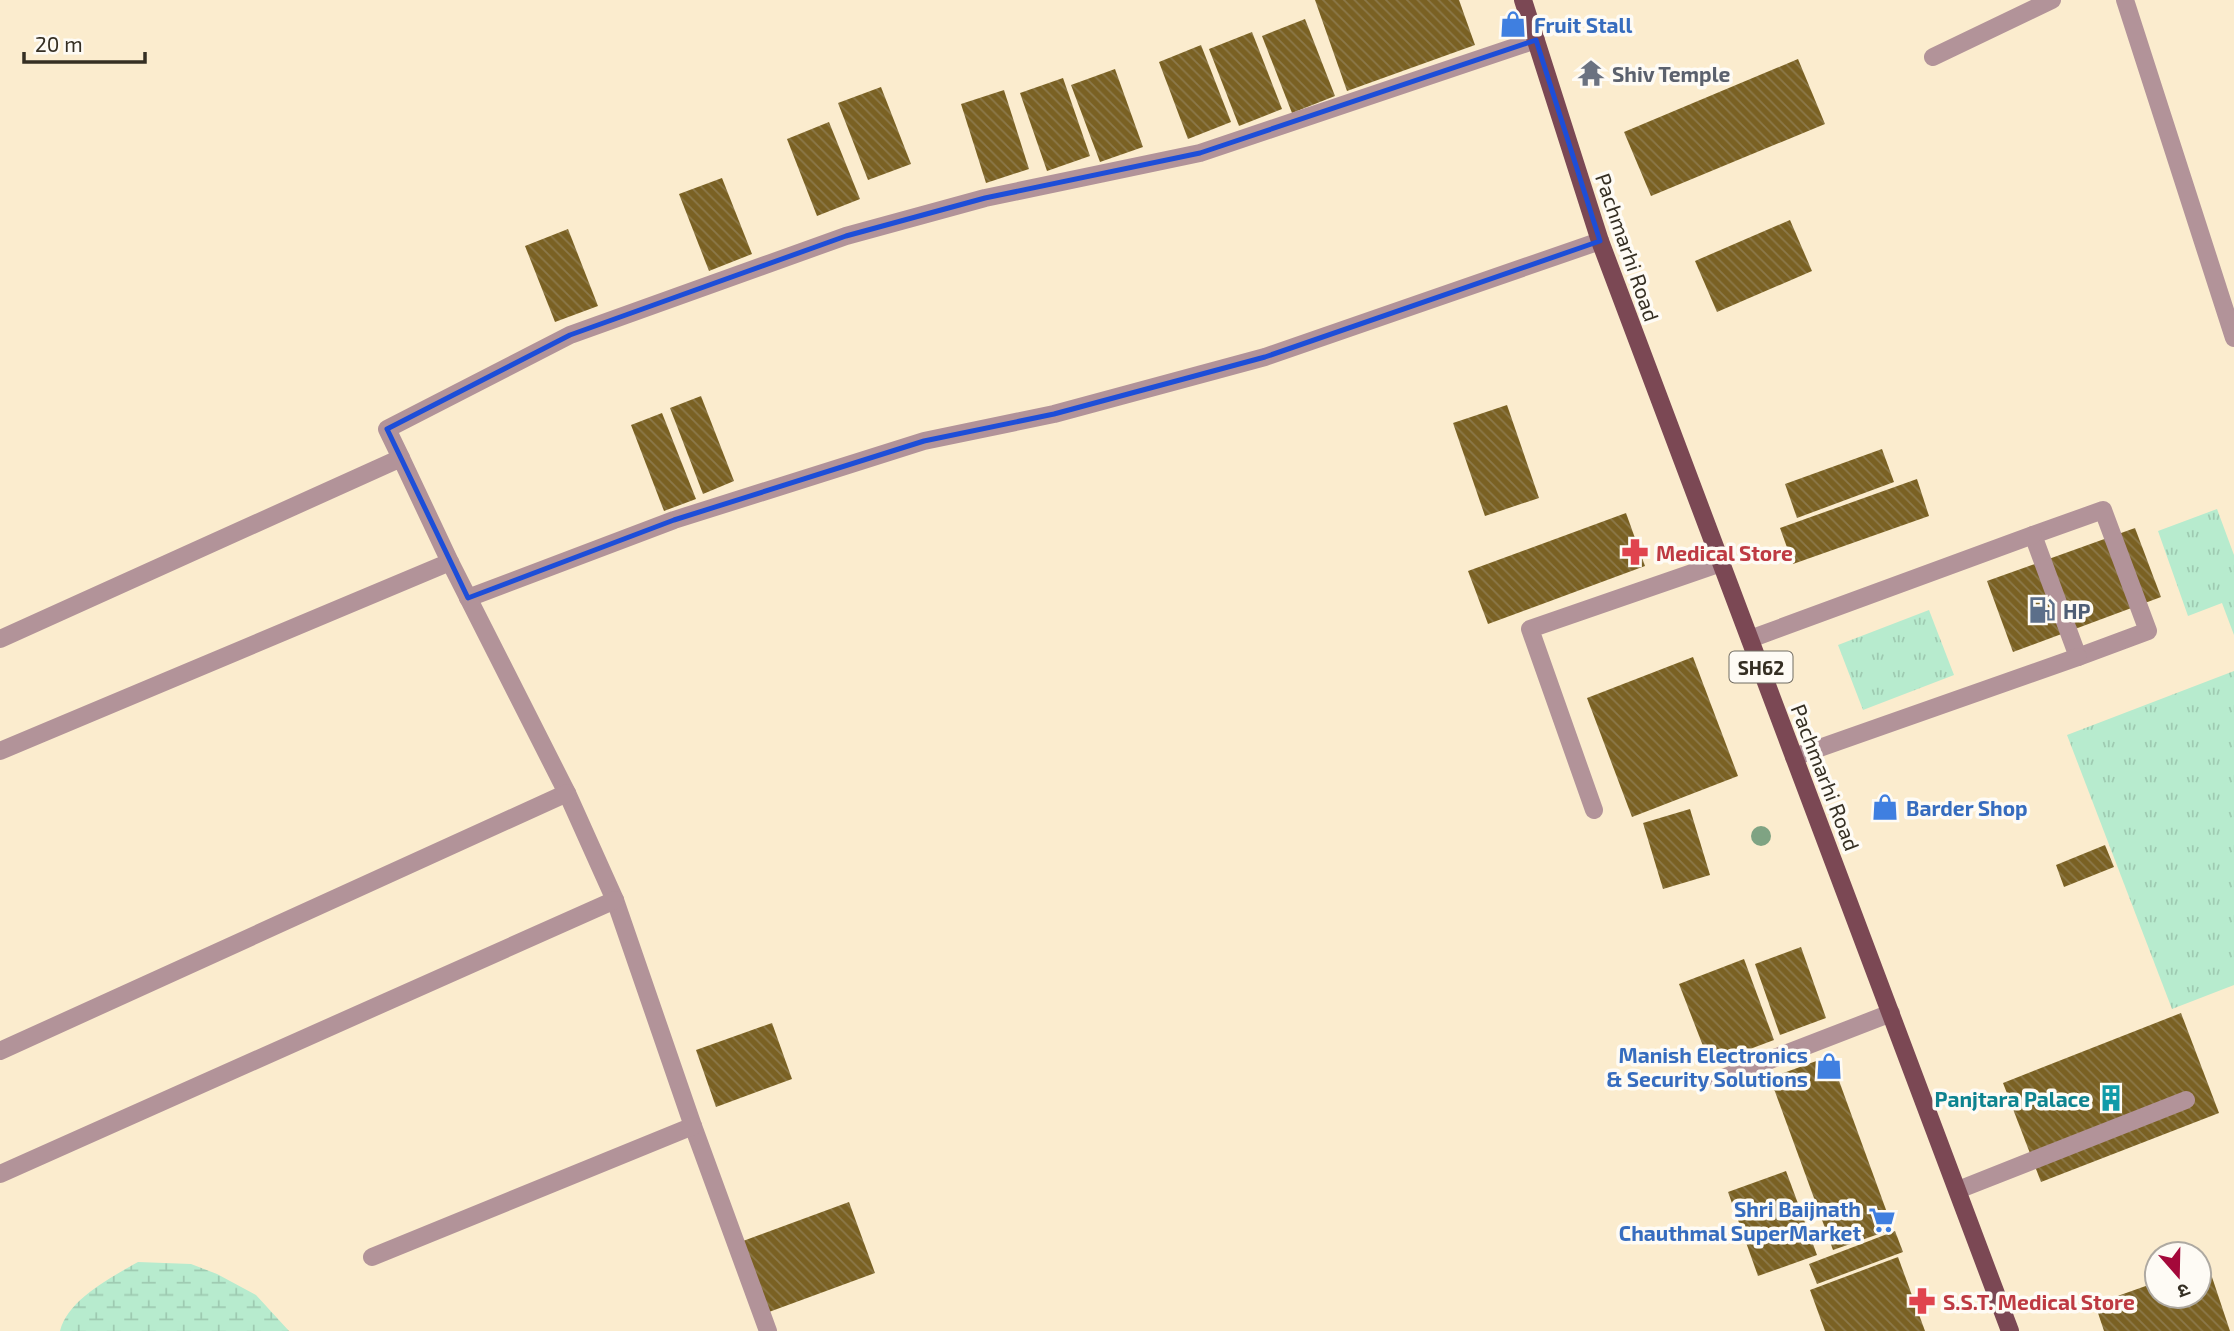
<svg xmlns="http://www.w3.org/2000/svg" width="2234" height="1331" viewBox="0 0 2234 1331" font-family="'Exo 2','Noto Sans Devanagari',sans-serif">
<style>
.grass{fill:url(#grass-tufts)}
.wetland{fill:url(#wetland-marsh)}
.building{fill:url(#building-back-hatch)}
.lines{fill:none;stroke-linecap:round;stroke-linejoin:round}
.minor{stroke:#b29399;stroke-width:18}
.major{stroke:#7b4854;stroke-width:18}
.tree{fill:#7fa383}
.marked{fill:none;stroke:#1d4ed8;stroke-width:5;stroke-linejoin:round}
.labels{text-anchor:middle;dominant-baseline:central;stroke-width:7;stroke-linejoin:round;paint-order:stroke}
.shield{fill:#fefbf5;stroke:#716c62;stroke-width:2}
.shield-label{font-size:19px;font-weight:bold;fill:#352f23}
.shop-label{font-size:21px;font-weight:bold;fill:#366cbe;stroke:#fefbf5;text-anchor:start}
.worship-label{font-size:21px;font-weight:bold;fill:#5b616d;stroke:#fefbf5;text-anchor:start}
.street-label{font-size:21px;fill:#352f23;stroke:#fefbf5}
.health-label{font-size:21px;font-weight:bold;fill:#be3a42;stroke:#fefbf5;text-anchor:start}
.service-label{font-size:21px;font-weight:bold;fill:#4e5e75;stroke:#fefbf5;text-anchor:start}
.culture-label{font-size:21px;font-weight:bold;fill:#0d838f;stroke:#fefbf5;text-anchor:end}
</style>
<defs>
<pattern id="grass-tufts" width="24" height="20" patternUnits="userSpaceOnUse" patternTransform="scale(1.75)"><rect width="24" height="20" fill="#b7ebce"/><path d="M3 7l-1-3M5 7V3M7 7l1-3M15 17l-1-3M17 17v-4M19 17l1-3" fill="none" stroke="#9ecab1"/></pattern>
<pattern id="wetland-marsh" width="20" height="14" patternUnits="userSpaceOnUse" patternTransform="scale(1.75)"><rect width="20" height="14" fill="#b7ebce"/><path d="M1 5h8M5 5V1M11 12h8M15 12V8" fill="none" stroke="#9ecab1"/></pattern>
<pattern id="building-back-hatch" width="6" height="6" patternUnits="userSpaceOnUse" patternTransform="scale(1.75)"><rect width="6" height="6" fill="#7a6123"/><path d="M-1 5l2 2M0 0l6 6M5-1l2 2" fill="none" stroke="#8c794a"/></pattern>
</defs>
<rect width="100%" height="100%" fill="#fbecce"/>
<g class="grass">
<path d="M2217 509 2234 555V635L2222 603 2188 616 2158 531Z"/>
<path d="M1929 610 1954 675 1863 710 1838 645Z"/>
<path d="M2234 671V985L2172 1009 2067 735Z"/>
</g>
<path class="wetland" d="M138 1262 191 1264 217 1274 256 1295 289 1331H60C68 1299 112 1277 138 1262Z"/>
<g class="building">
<path d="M1315 0H1459L1475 45 1347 91Z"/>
<path d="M1305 19 1335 96 1292 113 1262 36Z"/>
<path d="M1252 32 1282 109 1239 126 1209 49Z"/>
<path d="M1201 45 1231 122 1188 139 1159 62Z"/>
<path d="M1798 59 1825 124 1651 196 1624 132Z"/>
<path d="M1115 69 1143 147 1100 162 1071 85Z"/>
<path d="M1063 78 1090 156 1047 171 1020 93Z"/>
<path d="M881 87 911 164 868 180 838 103Z"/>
<path d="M1004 90 1029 169 986 183 961 104Z"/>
<path d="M829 122 860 199 817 216 787 139Z"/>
<path d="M722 178 752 254 709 271 679 194Z"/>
<path d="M1790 220 1812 271 1717 312 1695 261Z"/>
<path d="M568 229 598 306 555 322 525 246Z"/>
<path d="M701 396 734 481 703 494 670 408Z"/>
<path d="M1507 405 1539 498 1485 516 1453 423Z"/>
<path d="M662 413 696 499 664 511 631 425Z"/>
<path d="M1882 449 1894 482 1797 518 1785 484Z"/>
<path d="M1917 479 1929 516 1793 564 1780 528Z"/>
<path d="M1626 513 1645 566 1488 624 1468 571Z"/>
<path d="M2135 528 2161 597 2013 652 1987 581Z"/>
<path d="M1693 657 1738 776 1632 817 1587 698Z"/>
<path d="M1690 809 1710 875 1663 889 1643 823Z"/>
<path d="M2105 845 2114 867 2064 887 2056 865Z"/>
<path d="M1801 947 1826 1018 1780 1035 1755 964Z"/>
<path d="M1744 959 1774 1040 1710 1064 1679 984Z"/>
<path d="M2181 1013 2219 1113 2041 1182 2003 1083Z"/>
<path d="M772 1023 792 1079 716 1107 696 1050Z"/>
<path d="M1830 1056 1893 1229 1833 1250 1770 1078Z"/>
<path d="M1786 1171 1817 1255 1758 1276 1728 1192Z"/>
<path d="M849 1202 875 1273 769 1312 743 1241Z"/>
<path d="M1895 1231 1903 1252 1817 1284 1809 1264Z"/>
<path d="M1898 1257 1925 1331H1825L1810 1290Z"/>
<path d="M2208 1265 2230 1331H2104L2095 1304 2157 1282V1296H2199V1268Z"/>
</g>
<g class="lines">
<g class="minor">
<path d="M2125 0 2234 338"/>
<path d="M1933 57 2052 0"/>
<path d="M401 458 387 429 570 335 846 236 985 198 1200 153 1536 40"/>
<path d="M2103 510 2148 631 2078 657 2033 535Z"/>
<path d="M468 598 674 520 924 441 1054 414 1265 357 1600 241"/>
<path d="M0 639 401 458 450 562 567 793 615 900 693 1126 768 1331"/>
<path d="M1750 639 2033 535"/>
<path d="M0 751 450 562"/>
<path d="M1794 757 2078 657"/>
<path d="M1594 810 1530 629 1721 563"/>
<path d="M0 1051 567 793"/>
<path d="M1718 1080 1891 1013"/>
<path d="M0 1174 615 900"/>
<path d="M1958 1190 2186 1100"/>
<path d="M372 1257 693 1126"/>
</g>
<path class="major" d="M1523 0 1600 241 2010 1331"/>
</g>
<circle class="tree" cx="1761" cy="836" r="10"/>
<path class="marked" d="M1536 40 1600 241 1265 357 1054 414 924 441 674 520 468 598 387 429 570 335 846 236 985 198 1200 153Z"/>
<defs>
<symbol id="shop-bare" viewBox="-9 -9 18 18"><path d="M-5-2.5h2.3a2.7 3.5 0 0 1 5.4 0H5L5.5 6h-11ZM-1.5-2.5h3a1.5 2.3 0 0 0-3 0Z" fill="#3f7fe0" stroke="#fefbf5" stroke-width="2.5" paint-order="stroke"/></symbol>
<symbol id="temple-bare" viewBox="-9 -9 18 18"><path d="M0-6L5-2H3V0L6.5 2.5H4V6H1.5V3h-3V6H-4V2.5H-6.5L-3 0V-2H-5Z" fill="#6b7280" stroke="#fefbf5" stroke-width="2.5" paint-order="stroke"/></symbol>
<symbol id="pharmacy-bare" viewBox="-9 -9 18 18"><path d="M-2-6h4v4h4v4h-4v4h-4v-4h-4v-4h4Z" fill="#e0444e" stroke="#fefbf5" stroke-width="2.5" paint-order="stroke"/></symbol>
<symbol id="fuel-bare" viewBox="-9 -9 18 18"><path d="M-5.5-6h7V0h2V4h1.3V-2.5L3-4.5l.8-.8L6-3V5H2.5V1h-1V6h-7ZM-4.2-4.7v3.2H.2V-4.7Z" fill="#5c6f8a" stroke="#fefbf5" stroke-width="2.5" paint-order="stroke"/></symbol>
<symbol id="building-bare" viewBox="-9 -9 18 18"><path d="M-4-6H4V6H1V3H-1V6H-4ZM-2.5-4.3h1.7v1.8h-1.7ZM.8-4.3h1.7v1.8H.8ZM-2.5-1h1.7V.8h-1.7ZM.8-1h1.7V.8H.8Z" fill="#0f9aa8" stroke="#fefbf5" stroke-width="2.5" paint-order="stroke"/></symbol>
<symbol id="supermarket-bare" viewBox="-9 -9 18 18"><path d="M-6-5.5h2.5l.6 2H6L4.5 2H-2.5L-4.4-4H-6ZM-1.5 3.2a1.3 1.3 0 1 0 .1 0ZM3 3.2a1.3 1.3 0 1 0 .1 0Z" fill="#3f7fe0" stroke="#fefbf5" stroke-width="2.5" paint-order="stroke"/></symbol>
</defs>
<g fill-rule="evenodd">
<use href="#shop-bare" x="1494" y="5" width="38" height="38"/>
<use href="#temple-bare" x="1572" y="54" width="38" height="38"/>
<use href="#pharmacy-bare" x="1616" y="533" width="38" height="38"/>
<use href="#fuel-bare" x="2023" y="591" width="38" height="38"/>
<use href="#shop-bare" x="1866" y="788" width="38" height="38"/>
<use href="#shop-bare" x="1810" y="1047" width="38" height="38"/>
<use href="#building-bare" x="2092" y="1079" width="38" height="38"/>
<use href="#supermarket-bare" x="1863" y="1201" width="38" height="38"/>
<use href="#pharmacy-bare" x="1903" y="1282" width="38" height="38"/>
</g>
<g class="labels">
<rect class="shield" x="1729.5" y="651.5" width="63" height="31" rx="5"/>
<g class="shield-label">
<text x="1761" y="667">SH62</text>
</g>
<g class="shop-label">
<text x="1534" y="24">Fruit Stall</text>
<text x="1906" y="807">Barder Shop</text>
<text x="1808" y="1054" text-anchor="end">Manish Electronics<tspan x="1808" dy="24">&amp; Security Solutions</tspan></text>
<text x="1861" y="1208" text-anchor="end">Shri Baijnath<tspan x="1861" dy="24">Chauthmal SuperMarket</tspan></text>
</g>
<g class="worship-label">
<text x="1612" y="73">Shiv Temple</text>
</g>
<g class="street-label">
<text transform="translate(1628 247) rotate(71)">Pachmarhi Road</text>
<text transform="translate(1826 777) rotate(69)">Pachmarhi Road</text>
</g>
<g class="health-label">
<text x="1656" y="552">Medical Store</text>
<text x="1943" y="1301">S.S.T. Medical Store</text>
</g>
<g class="service-label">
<text x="2063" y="610">HP</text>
</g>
<g class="culture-label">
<text x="2090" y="1098">Panjtara Palace</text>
</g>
</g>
<g transform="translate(2178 1275) rotate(160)"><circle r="33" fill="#fefbf5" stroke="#aea9a1" stroke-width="2"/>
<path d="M0-5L12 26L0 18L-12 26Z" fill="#a4083a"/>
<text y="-10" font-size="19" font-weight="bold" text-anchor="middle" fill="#352f23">उ</text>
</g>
<path d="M24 52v10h121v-10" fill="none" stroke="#352f23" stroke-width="3.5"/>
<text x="35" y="52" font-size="21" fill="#352f23" stroke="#fefbf5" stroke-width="5" paint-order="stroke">20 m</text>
</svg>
